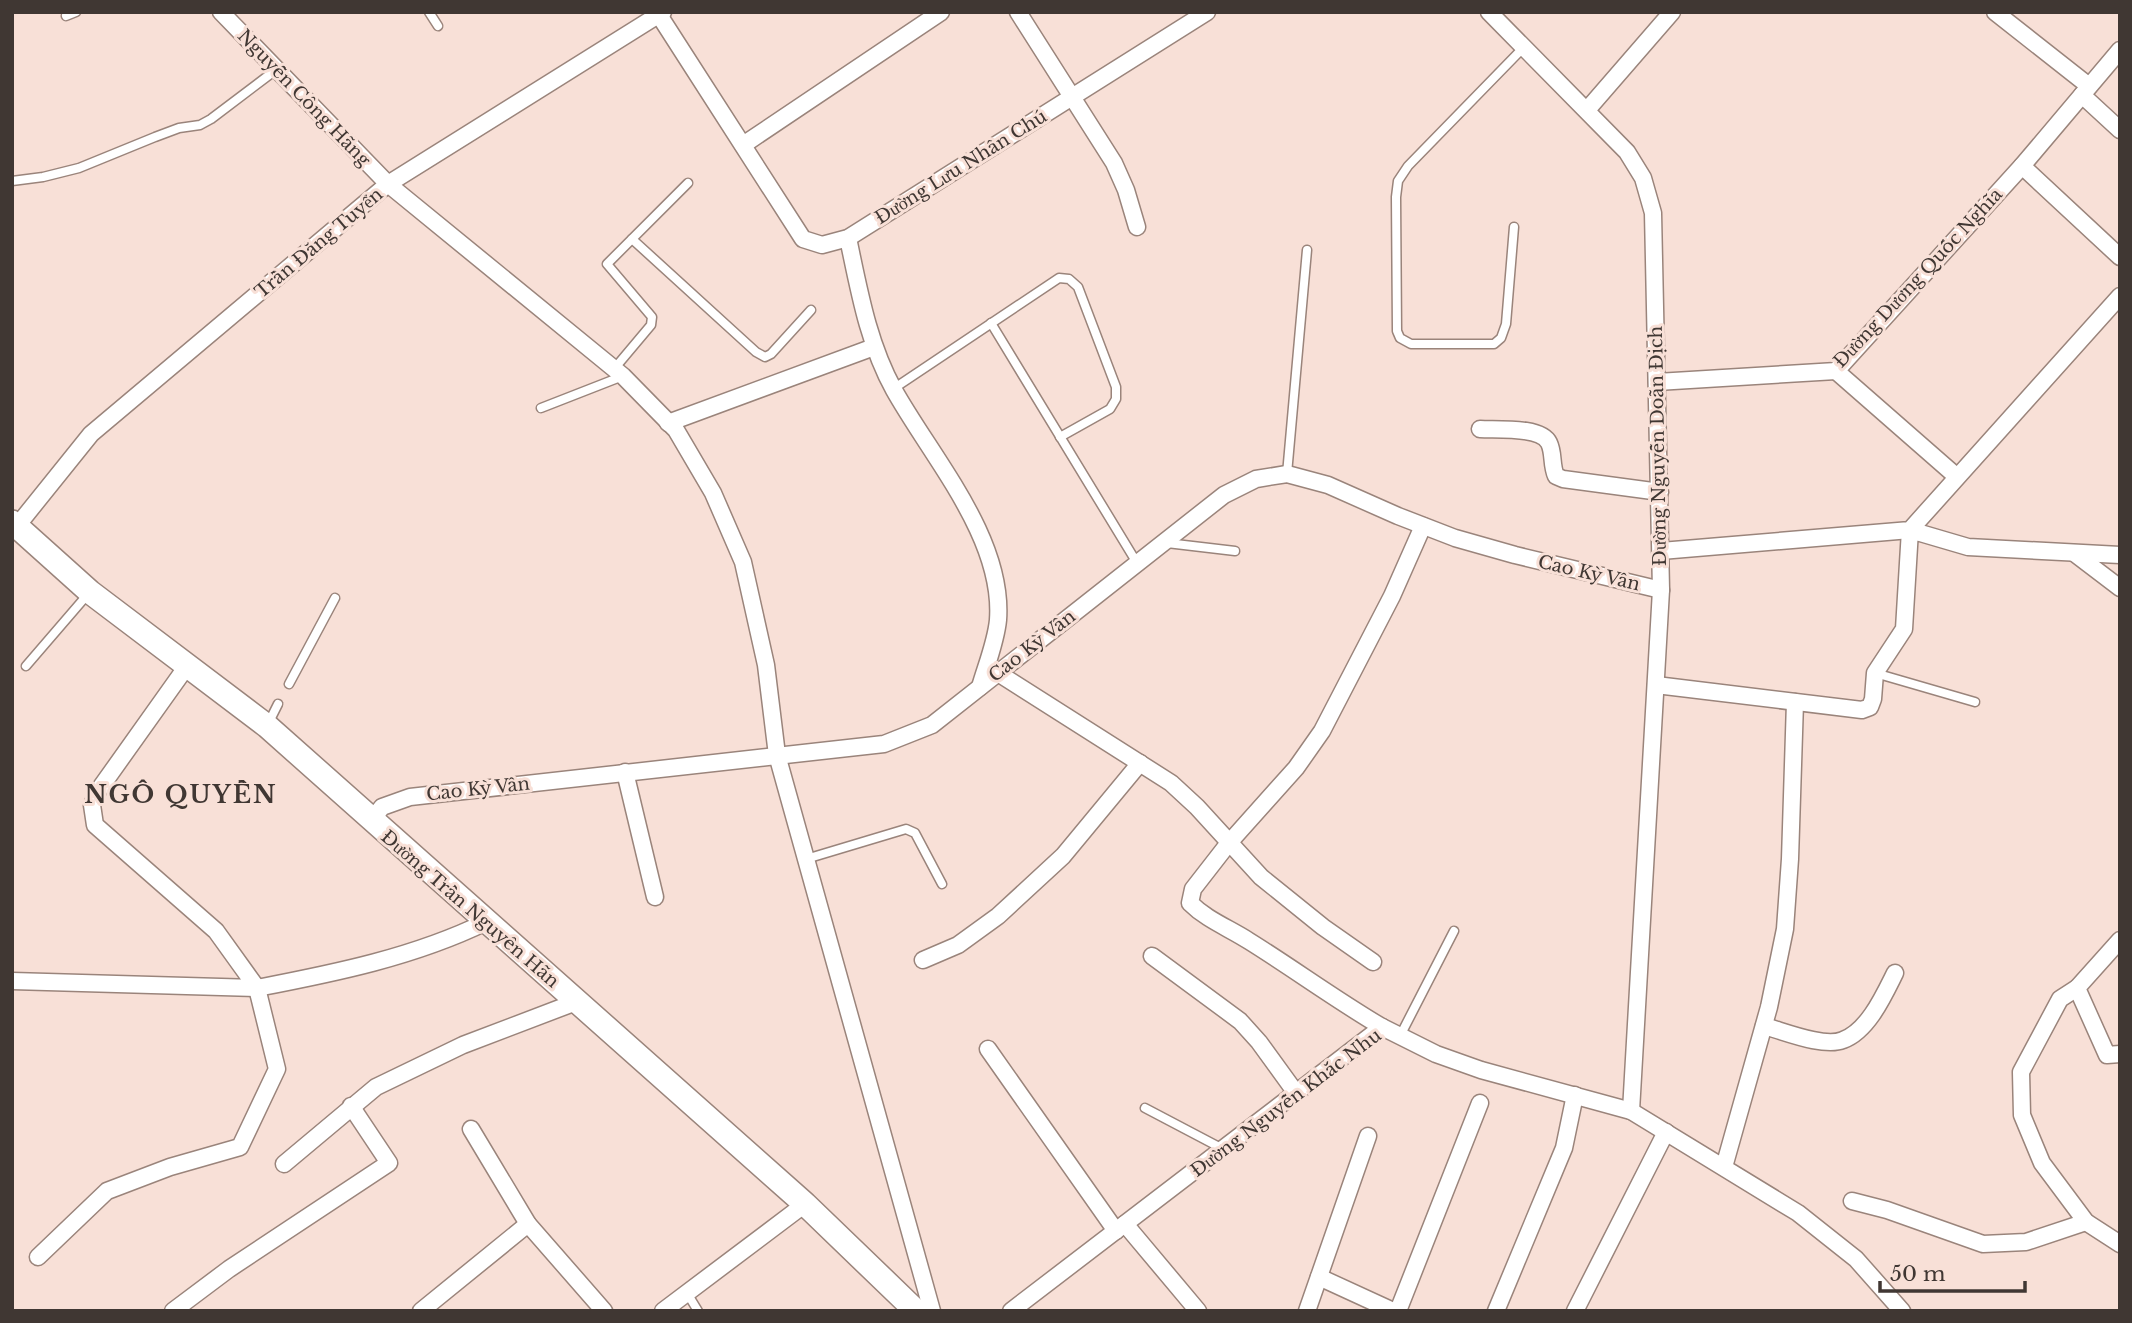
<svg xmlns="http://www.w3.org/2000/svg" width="2132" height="1323" viewBox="0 0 2132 1323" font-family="'Libre Baskerville',serif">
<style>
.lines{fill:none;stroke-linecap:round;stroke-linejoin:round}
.lane-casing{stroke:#9a847b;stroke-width:11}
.street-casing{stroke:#9a847b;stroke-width:19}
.secondary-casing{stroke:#9a847b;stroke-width:26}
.lane{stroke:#fff;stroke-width:8}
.street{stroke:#fff;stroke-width:16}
.secondary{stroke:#fff;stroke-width:23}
.labels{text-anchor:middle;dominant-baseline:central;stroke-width:6;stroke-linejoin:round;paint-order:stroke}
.street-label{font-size:18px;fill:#403733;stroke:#f8e0d7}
.district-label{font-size:24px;font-weight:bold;letter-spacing:2px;fill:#403733;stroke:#f8e0d7}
</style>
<rect width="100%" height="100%" fill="#f8e0d7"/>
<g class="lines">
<defs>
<g id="lane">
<path d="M429 12 438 26"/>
<path d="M66 16 76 12"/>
<path d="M12 181 43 177 79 168 155 137 179 128 200 125 211 119 277 69"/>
<path d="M1514 227 1506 324 1501 338 1494 344H1411L1400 338 1397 331 1396 197 1398 181 1408 166 1524 47"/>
<path d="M632 239 756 352 765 357 771 354 811 310"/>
<path d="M991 323 1137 563"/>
<path d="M614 369 651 325 652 317 607 264 688 183"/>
<path d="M893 389 1059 278 1069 279 1078 287 1116 387V399L1110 409 1060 437"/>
<path d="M541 408 623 376"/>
<path d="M1287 474 1307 250"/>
<path d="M1167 543 1235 551"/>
<path d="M26 666 88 594"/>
<path d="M1875 673 1975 702"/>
<path d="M289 684 335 598"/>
<path d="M268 724 278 704"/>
<path d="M806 859 906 829 915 833 942 884"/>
<path d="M1400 1036 1454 931"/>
<path d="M1145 1108 1223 1149"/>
<path d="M687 1293 698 1311"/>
</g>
<g id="street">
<path d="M221 12 388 184 623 376 676 430 713 493 743 562 766 665 777 755 932 1311"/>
<path d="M1018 12 1114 163 1126 190 1137 227"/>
<path d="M1489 12 1627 152 1643 178 1653 213 1661 590 1631 1111"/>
<path d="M1995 12 2089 86"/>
<path d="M659 15 803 239 822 245 848 238 1207 12"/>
<path d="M2082 95 2120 130"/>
<path d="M1587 110 1672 12"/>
<path d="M743 145 941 12"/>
<path d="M2022 166 2120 257"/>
<path d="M848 238C859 290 868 343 894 390 932 458 1004 538 998 620 996 642 986 666 980 687"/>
<path d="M1836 371 1956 476"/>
<path d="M1657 382 1836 371 2022 166 2120 50"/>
<path d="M668 423 874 347"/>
<path d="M1480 429C1497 430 1541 426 1549 443 1554 453 1551 465 1556 476L1563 479 1660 492"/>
<path d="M17 526 91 434 388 184 663 12"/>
<path d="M1661 551 1910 530 2120 296"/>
<path d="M2074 553 2120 588"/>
<path d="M998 673 1171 783 1197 807 1261 877 1323 927 1373 962"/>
<path d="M1656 685 1862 710 1870 707 1873 699 1875 673 1904 629 1910 530 1968 547 2120 555"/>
<path d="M625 772 655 897"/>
<path d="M371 821 382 807 410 797 884 744 932 725 1224 495 1256 479 1287 474 1328 485 1398 516 1455 538 1515 555 1661 590"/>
<path d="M2120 940 2077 988 2107 1055 2120 1054"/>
<path d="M1152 956 1240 1021 1259 1042 1296 1093"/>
<path d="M923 960 958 945 998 916 1063 856 1140 763"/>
<path d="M12 981 257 988 216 931 95 825 92 805 98 791 187 666"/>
<path d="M2077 988 2060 999 2021 1072 2022 1115 2042 1163 2086 1222 2120 1244"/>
<path d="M1764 1026C1783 1031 1824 1048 1843 1040 1868 1031 1884 995 1895 973"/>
<path d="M1382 1027C1336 1000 1294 969 1249 941 1229 928 1207 920 1190 903L1193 889 1228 844 1296 768 1322 731 1392 596 1423 526"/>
<path d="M988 1049 1116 1231"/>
<path d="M471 1129 528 1224 604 1311"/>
<path d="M284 1164 376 1087 463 1045 576 1002"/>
<path d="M1724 1167 1769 1007 1785 929 1790 859 1795 702"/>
<path d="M1852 1201 1887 1210 1983 1244 2026 1242 2086 1222"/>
<path d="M1125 1224 1198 1311"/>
<path d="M38 1257 107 1191 170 1167 240 1147 277 1069 257 988C335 973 414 957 486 922"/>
<path d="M1319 1277 1393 1311"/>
<path d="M173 1311 229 1269 389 1163 351 1106"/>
<path d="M421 1311 528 1224"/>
<path d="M663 1311 805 1204"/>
<path d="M1011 1311 1382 1027 1436 1054 1481 1070 1631 1111 1798 1213 1856 1259 1902 1311"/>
<path d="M1307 1311 1368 1136"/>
<path d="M1398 1311 1480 1103"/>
<path d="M1496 1311 1564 1148 1575 1095"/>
<path d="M1575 1311 1666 1132"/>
</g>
<path id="secondary" d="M12 522 90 592 267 726 805 1204 916 1311"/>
</defs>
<use href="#lane" class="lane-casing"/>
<use href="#street" class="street-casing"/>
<use href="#secondary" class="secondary-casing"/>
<use href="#lane" class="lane"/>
<use href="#street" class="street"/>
<use href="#secondary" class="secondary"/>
</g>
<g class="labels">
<g class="street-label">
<text transform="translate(304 98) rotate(46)">Nguyễn Công Hãng</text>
<text transform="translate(961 167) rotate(-32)">Đường Lưu Nhân Chú</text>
<text transform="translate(319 243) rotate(-40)">Trần Đăng Tuyển</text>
<text transform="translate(1918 278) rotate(-47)">Đường Dương Quốc Nghĩa</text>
<text transform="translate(1658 446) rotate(-91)">Đường Nguyễn Doãn Địch</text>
<text transform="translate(1589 573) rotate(13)">Cao Kỳ Vân</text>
<text transform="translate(1032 646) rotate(-38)">Cao Kỳ Vân</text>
<text transform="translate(478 789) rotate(-6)">Cao Kỳ Vân</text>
<text transform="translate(470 909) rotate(41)">Đường Trần Nguyên Hãn</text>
<text transform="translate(1286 1103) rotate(-37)">Đường Nguyễn Khắc Nhu</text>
</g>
<g class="district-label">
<text x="181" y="794">NGÔ QUYỀN</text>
</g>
</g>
<rect width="2132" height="1323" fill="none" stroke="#403733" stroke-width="28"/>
<path d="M1880 1281v10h145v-10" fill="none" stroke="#403733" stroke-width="3.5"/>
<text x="1890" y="1281" font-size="21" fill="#403733" stroke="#f8e0d7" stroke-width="5" paint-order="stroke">50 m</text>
</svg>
